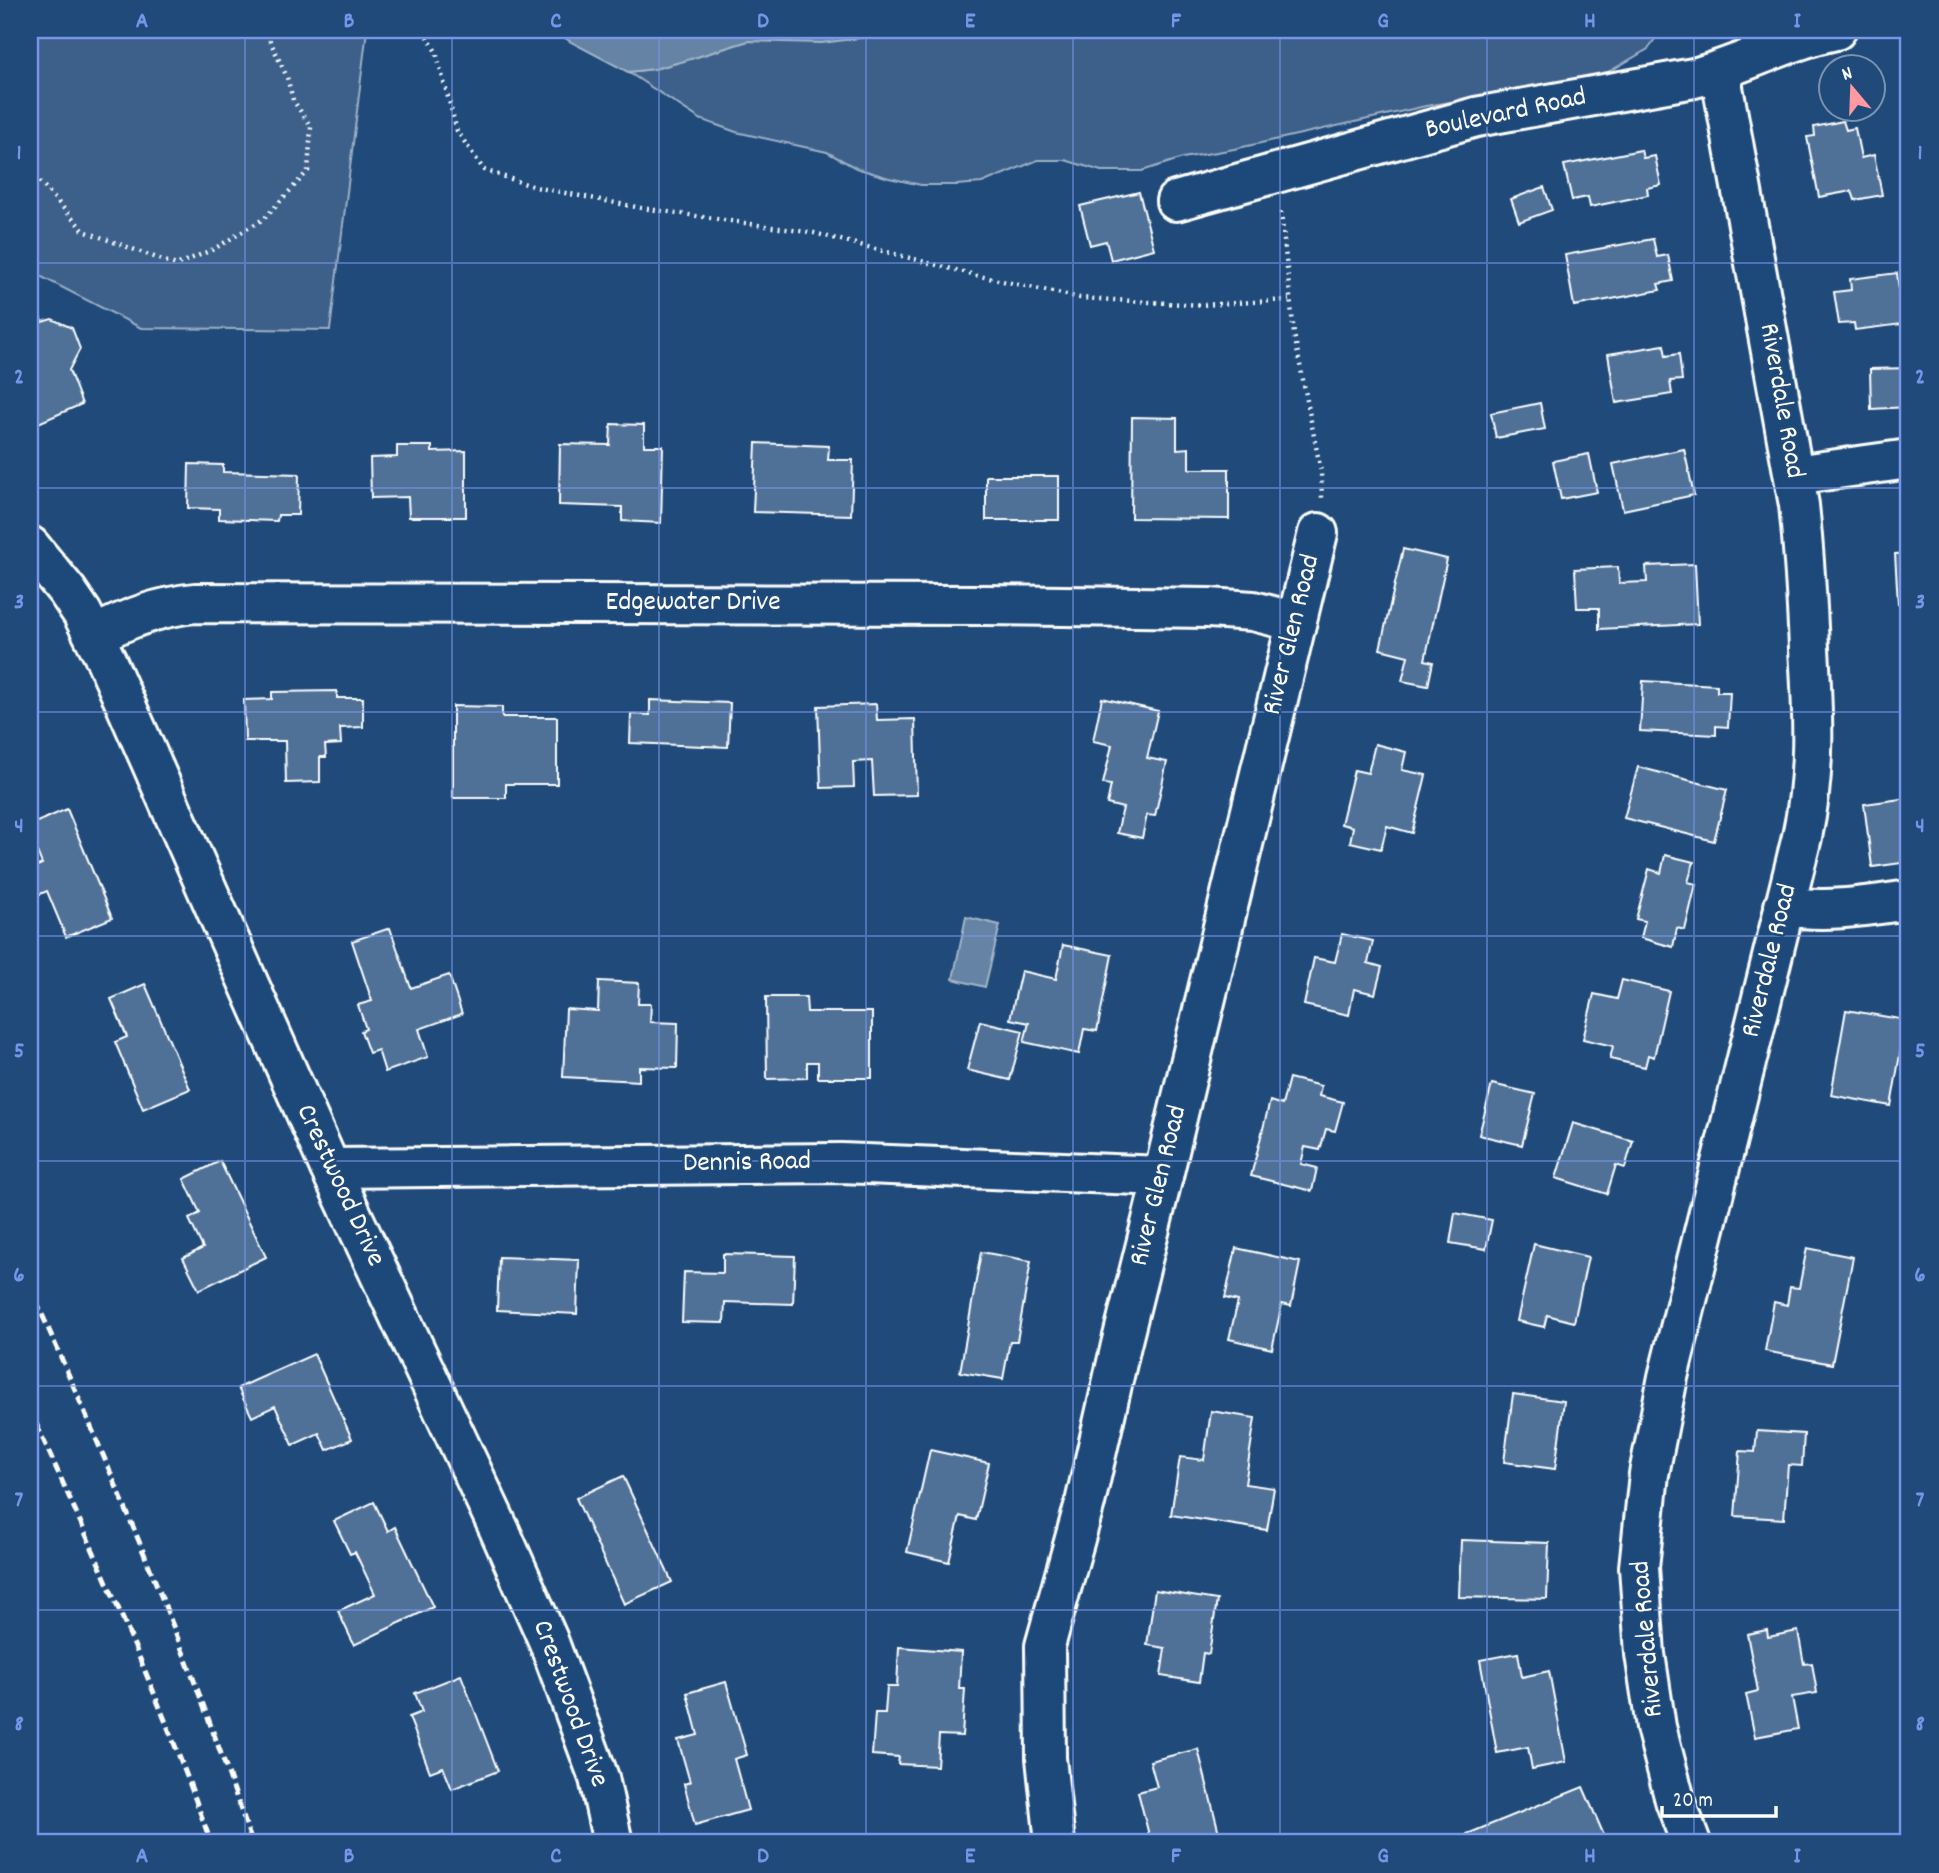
<svg xmlns="http://www.w3.org/2000/svg" width="1939" height="1873" viewBox="0 0 1939 1873" font-family="Dekko,sans-serif">
<style>
.green{fill:#3c618b;stroke:#9eb0c5;stroke-width:2}
.water{fill:#6583a4;stroke:#a3b5c8;stroke-width:2}
.building{fill:#507197;stroke:#fff;stroke-width:2}
.lines{fill:none;stroke-linecap:round;stroke-linejoin:round}
.street-casing{stroke:#fff;stroke-width:44}
.path{stroke:#fff;stroke-width:4.5;stroke-dasharray:2 5;stroke-linecap:butt}
.street{stroke:#1f4a7a;stroke-width:38}
.rail{stroke:#fff;stroke-width:5;stroke-dasharray:10 5;stroke-linecap:butt}
.grid{fill:none;stroke:#7795e8;stroke-width:2;stroke-opacity:0.55}
.labels{text-anchor:middle;dominant-baseline:central;stroke-width:5;stroke-linejoin:round;paint-order:stroke}
.street-label{font-size:28px;fill:#fff;stroke:#1f4a7a}
.neatline{fill:none;stroke:#7795e8;stroke-width:2.5}
.grid-label{font-size:23px;text-anchor:middle;font-weight:bold;fill:#7795e8}
</style>
<rect width="100%" height="100%" fill="#1f4a7a"/>
<filter id="ink" filterUnits="userSpaceOnUse"><feTurbulence type="fractalNoise" baseFrequency=".0143" numOctaves="2"/><feDisplacementMap in="SourceGraphic" scale="14" xChannelSelector="R" yChannelSelector="G"/><feConvolveMatrix kernelMatrix="1 2 1 2 8 2 1 2 1" color-interpolation-filters="sRGB"/></filter>
<g filter="url(#ink)">
<g class="green">
<path d="M30 30H367L330 330 141 328 30 271Z"/>
<path d="M889 30H1661L1648 49 1598 78 1426 106 1234 149 1183 158 1142 171H1101L1065 160H1038L982 183 957 185H921L889 178 856 168 827 152 736 132 700 119 628 72 654 69 684 61 748 41H780L875 36Z"/>
</g>
<g class="water">
<path d="M553 30H889L875 36 822 43 748 41 684 61 654 69 628 72 571 42Z"/>
<path d="M966 917 1000 925 985 987 953 979Z"/>
</g>
<g class="building">
<path d="M1843 121 1846 130 1855 128 1861 158 1874 155 1882 195 1855 200 1852 191 1819 197 1807 137 1815 136 1814 127Z"/>
<path d="M1641 150 1643 158 1655 156 1661 185 1647 188 1648 195 1590 207 1588 197 1572 200 1564 165Z"/>
<path d="M1544 187 1552 210 1519 222 1511 199Z"/>
<path d="M1139 192 1154 249 1111 260 1106 241 1090 245 1080 206Z"/>
<path d="M1653 239 1657 257 1668 255 1673 281 1658 284 1660 290 1574 306 1565 255Z"/>
<path d="M1897 273 1903 324 1855 330 1854 323 1839 324 1834 292 1851 290 1850 279Z"/>
<path d="M30 301 36 305 42 322 52 319 72 328 80 349 69 370 82 404 34 425 30 415Z"/>
<path d="M1664 345 1666 356 1679 354 1682 380 1670 381 1672 394 1616 403 1608 354Z"/>
<path d="M1909 368V407L1871 409 1870 369Z"/>
<path d="M1540 403 1545 429 1496 438 1491 413Z"/>
<path d="M1132 417 1177 418V449L1189 448V469H1229V519L1131 518Z"/>
<path d="M611 424 644 425V446H663L661 523 622 521V507L559 505 560 444 610 445Z"/>
<path d="M756 443 829 446 828 460H853L851 515 753 512Z"/>
<path d="M397 446H432V452L466 451V517H409L408 497 371 498 370 458 397 457Z"/>
<path d="M1684 449 1694 495 1623 510 1613 464Z"/>
<path d="M1589 454 1597 492 1561 499 1553 461Z"/>
<path d="M189 464 223 465V472L299 474 298 515H278L277 521 219 519V509L188 508Z"/>
<rect x="986" y="476" width="73" height="44"/>
<path d="M1403 549 1447 559 1425 660 1433 662 1428 686 1402 681 1408 656 1380 649Z"/>
<path d="M1909 553V603L1898 604 1895 554Z"/>
<path d="M1695 564 1698 624 1599 629V608H1577L1575 569 1618 567 1619 583 1647 582 1646 566Z"/>
<path d="M1643 681 1717 685V692H1730L1728 727 1716 726V735L1640 731Z"/>
<path d="M337 691V698H363V727L340 728 341 744 325 745 326 757H320V782L286 783 285 741H245L244 700 272 699V692Z"/>
<path d="M1102 698 1158 711 1147 758 1167 762 1155 816 1147 815 1142 838 1117 833 1123 808 1107 804 1111 785 1103 784 1112 745 1093 741Z"/>
<path d="M650 700 730 703 728 747 630 743 631 714 650 715Z"/>
<path d="M876 704 877 720 915 719 917 795 874 796 872 761 853 762 854 787 821 788 818 706Z"/>
<path d="M453 706 502 707V717H557V784H506V798H453Z"/>
<path d="M1375 744 1406 752 1402 770 1426 775 1412 833 1387 826 1381 849 1350 842 1353 827 1341 824 1354 770 1368 773Z"/>
<path d="M1638 767 1727 790 1714 841 1624 818Z"/>
<path d="M1909 798V862L1872 867 1864 804Z"/>
<path d="M67 809 112 918 66 937 47 891 31 898 30 895V869L42 864 30 834V825Z"/>
<path d="M1665 855 1694 862 1688 882 1696 884 1685 930 1677 928 1673 947 1641 938 1645 921 1636 919 1649 869 1661 873Z"/>
<path d="M390 928 411 988 449 975 462 1014 419 1029 428 1057 385 1072 378 1050 369 1053 361 1031 366 1029 358 1005 372 1001 352 941Z"/>
<path d="M1342 934 1373 941 1368 963 1382 967 1375 994 1354 989 1349 1015 1304 1005 1314 958 1335 962Z"/>
<path d="M1063 945 1112 955 1097 1031 1084 1029 1079 1054 1024 1042 1029 1023 1010 1019 1021 971 1056 979Z"/>
<path d="M1622 980 1669 991 1654 1057 1648 1055 1645 1067 1610 1059 1613 1046 1583 1039 1594 994 1617 999Z"/>
<path d="M599 981 639 983 638 1004H651L650 1022 678 1023 677 1068 639 1067V1081L563 1077 566 1009 598 1011Z"/>
<path d="M145 984 190 1089 143 1109 115 1042 127 1037 111 999Z"/>
<path d="M766 997H806L807 1012H872V1078H818V1062H807V1078L767 1079Z"/>
<path d="M1846 1010 1906 1020 1891 1106 1831 1095Z"/>
<path d="M980 1021 1023 1031 1010 1080 967 1070Z"/>
<path d="M1289 1078 1321 1086 1319 1096 1343 1102 1335 1131 1326 1129 1320 1150 1305 1147 1301 1164 1317 1168 1312 1191 1251 1176 1270 1101 1282 1105Z"/>
<path d="M1492 1084 1535 1094 1522 1145 1479 1135Z"/>
<path d="M1573 1123 1633 1141 1625 1168 1616 1165 1607 1194 1556 1178Z"/>
<path d="M220 1161 266 1257 199 1290 183 1258 203 1248 189 1219 200 1213 184 1179Z"/>
<path d="M1455 1213 1492 1220 1486 1249 1450 1243Z"/>
<path d="M1534 1244 1588 1257 1574 1322 1547 1315 1544 1327 1517 1321Z"/>
<path d="M1236 1248 1300 1262 1291 1306 1282 1304 1272 1349 1229 1339 1238 1301 1225 1298Z"/>
<path d="M1807 1248 1853 1257 1832 1364 1765 1351 1774 1302 1787 1305 1790 1287 1799 1288Z"/>
<path d="M981 1252 1031 1261 1017 1341H1010L1003 1379 960 1372Z"/>
<path d="M723 1254 795 1256 793 1304 725 1302 724 1323 682 1322 684 1272 723 1273Z"/>
<path d="M499 1257 579 1260 577 1314 497 1310Z"/>
<path d="M314 1354 352 1439 327 1450 319 1433 293 1445 275 1406 252 1417 238 1388Z"/>
<path d="M1513 1394 1564 1401 1555 1469 1504 1462Z"/>
<path d="M1211 1411 1255 1418 1245 1484 1274 1488 1267 1530 1171 1515 1180 1457 1204 1460Z"/>
<path d="M1757 1431 1804 1434 1802 1466 1788 1465 1784 1519 1735 1516 1740 1451 1755 1452Z"/>
<path d="M930 1450 989 1463 976 1520 960 1516 949 1562 907 1552Z"/>
<path d="M623 1476 672 1582 624 1604 576 1498Z"/>
<path d="M374 1502 388 1531 395 1527 433 1607 354 1645 338 1611 375 1594 355 1552 350 1554 334 1521Z"/>
<path d="M1461 1540 1549 1543 1547 1599 1459 1597Z"/>
<path d="M1155 1590 1217 1600 1209 1654 1203 1653 1199 1682 1161 1676 1165 1648 1147 1645Z"/>
<path d="M1767 1630 1768 1637 1798 1631 1804 1664 1812 1663 1817 1693 1792 1697 1798 1729 1755 1737 1746 1694 1758 1691 1747 1634Z"/>
<path d="M899 1647 961 1652 959 1689H965L962 1736 939 1735 937 1766 898 1764 899 1757 872 1755 875 1713H885L887 1687H897Z"/>
<path d="M1518 1653 1522 1677 1549 1671 1566 1762 1532 1769 1528 1747 1497 1753 1480 1660Z"/>
<path d="M461 1675 498 1771 452 1789 443 1767 430 1772 409 1717 422 1712 415 1693Z"/>
<path d="M726 1682 747 1755 734 1759 748 1810 695 1825 684 1784 690 1782 678 1740 698 1735 687 1693Z"/>
<path d="M1198 1749 1219 1833 1177 1843H1151L1138 1792 1157 1787 1150 1761Z"/>
<path d="M1583 1787 1606 1840 1597 1843H1471L1467 1834Z"/>
</g>
<g class="lines">
<defs>
<g id="street">
<path d="M1176 201 1476 117 1694 78C1743 65 1787 40 1836 30"/>
<path d="M1794 475 1909 459"/>
<path d="M30 546 67 591 82 613 106 660 330 1168 499 1529 548 1640 599 1778 613 1843"/>
<path d="M94 636C127 618 158 607 195 603L986 605 1209 608 1253 611 1296 622"/>
<path d="M1784 906C1827 913 1867 906 1909 900"/>
<path d="M330 1168 841 1163 1163 1176"/>
<path d="M1055 1843 1046 1758 1045 1646 1085 1503 1121 1345 1163 1176 1318 533"/>
<path d="M1691 1843 1675 1800 1656 1727 1645 1654 1639 1567 1649 1474 1668 1377 1802 837C1816 773 1813 714 1809 649 1807 601 1804 553 1799 505L1720 71"/>
</g>
</defs>
<use href="#street" class="street-casing"/>
<g class="path">
<path d="M424 30 436 52 457 131 484 170 535 187 641 208 814 233 975 275 1080 298 1201 305 1289 300"/>
<path d="M30 171 84 231 176 265 214 249 265 218 308 171 311 127 293 100 287 77 265 30"/>
<path d="M1281 212 1294 334 1321 472 1322 498"/>
</g>
<use href="#street" class="street"/>
<g class="rail">
<path d="M30 1287C111 1470 189 1654 252 1843"/>
<path d="M30 1410C94 1552 160 1696 211 1843"/>
</g>
</g>
</g>
<path class="grid" d="M245 30V1843M452 30V1843M659 30V1843M866 30V1843M1073 30V1843M1280 30V1843M1487 30V1843M1694 30V1843M30 263H1909M30 488H1909M30 712H1909M30 936H1909M30 1161H1909M30 1386H1909M30 1610H1909"/>
<g class="labels">
<g class="street-label">
<text transform="translate(1506 115) rotate(-12)">Boulevard Road</text>
<text transform="translate(1780 401) rotate(80)">Riverdale Road</text>
<text x="693" y="604">Edgewater Drive</text>
<text transform="translate(1293 635) rotate(-76)">River Glen Road</text>
<text transform="translate(1771 961) rotate(-76)">Riverdale Road</text>
<text transform="translate(747 1164) rotate(-1)">Dennis Road</text>
<text transform="translate(339 1186) rotate(65)">Crestwood Drive</text>
<text transform="translate(1160 1186) rotate(-76)">River Glen Road</text>
<text transform="translate(1649 1639) rotate(-95)">Riverdale Road</text>
<text transform="translate(569 1704) rotate(70)">Crestwood Drive</text>
</g>
</g>
<rect width="1939" height="1873" fill="none" stroke="#1f4a7a" stroke-width="77"/>
<g transform="translate(1852 88) rotate(341)"><circle r="33" fill="#1f4a7a" stroke="#7992af" stroke-width="2"/>
<path d="M0-5L12 26L0 18L-12 26Z" fill="#ff9aa2"/>
<text y="-10" font-size="19" font-weight="bold" text-anchor="middle" fill="#ffffff">N</text>
</g>
<path d="M1662 1806v10h114v-10" fill="none" stroke="#ffffff" stroke-width="3.5"/>
<text x="1673" y="1806" font-size="21" fill="#ffffff" stroke="#1f4a7a" stroke-width="5" paint-order="stroke">20 m</text>
<rect x="38" y="38" width="1862" height="1796" class="neatline"/>
<g class="grid-label">
<text x="142" y="27">A</text>
<text x="349" y="27">B</text>
<text x="556" y="27">C</text>
<text x="763" y="27">D</text>
<text x="970" y="27">E</text>
<text x="1176" y="27">F</text>
<text x="1383" y="27">G</text>
<text x="1590" y="27">H</text>
<text x="1797" y="27">I</text>
<text x="19" y="159">1</text>
<text x="1920" y="159">1</text>
<text x="19" y="383">2</text>
<text x="1920" y="383">2</text>
<text x="19" y="608">3</text>
<text x="1920" y="608">3</text>
<text x="19" y="832">4</text>
<text x="1920" y="832">4</text>
<text x="19" y="1057">5</text>
<text x="1920" y="1057">5</text>
<text x="19" y="1281">6</text>
<text x="1920" y="1281">6</text>
<text x="19" y="1506">7</text>
<text x="1920" y="1506">7</text>
<text x="19" y="1730">8</text>
<text x="1920" y="1730">8</text>
<text x="142" y="1862">A</text>
<text x="349" y="1862">B</text>
<text x="556" y="1862">C</text>
<text x="763" y="1862">D</text>
<text x="970" y="1862">E</text>
<text x="1176" y="1862">F</text>
<text x="1383" y="1862">G</text>
<text x="1590" y="1862">H</text>
<text x="1797" y="1862">I</text>
</g>
</svg>
